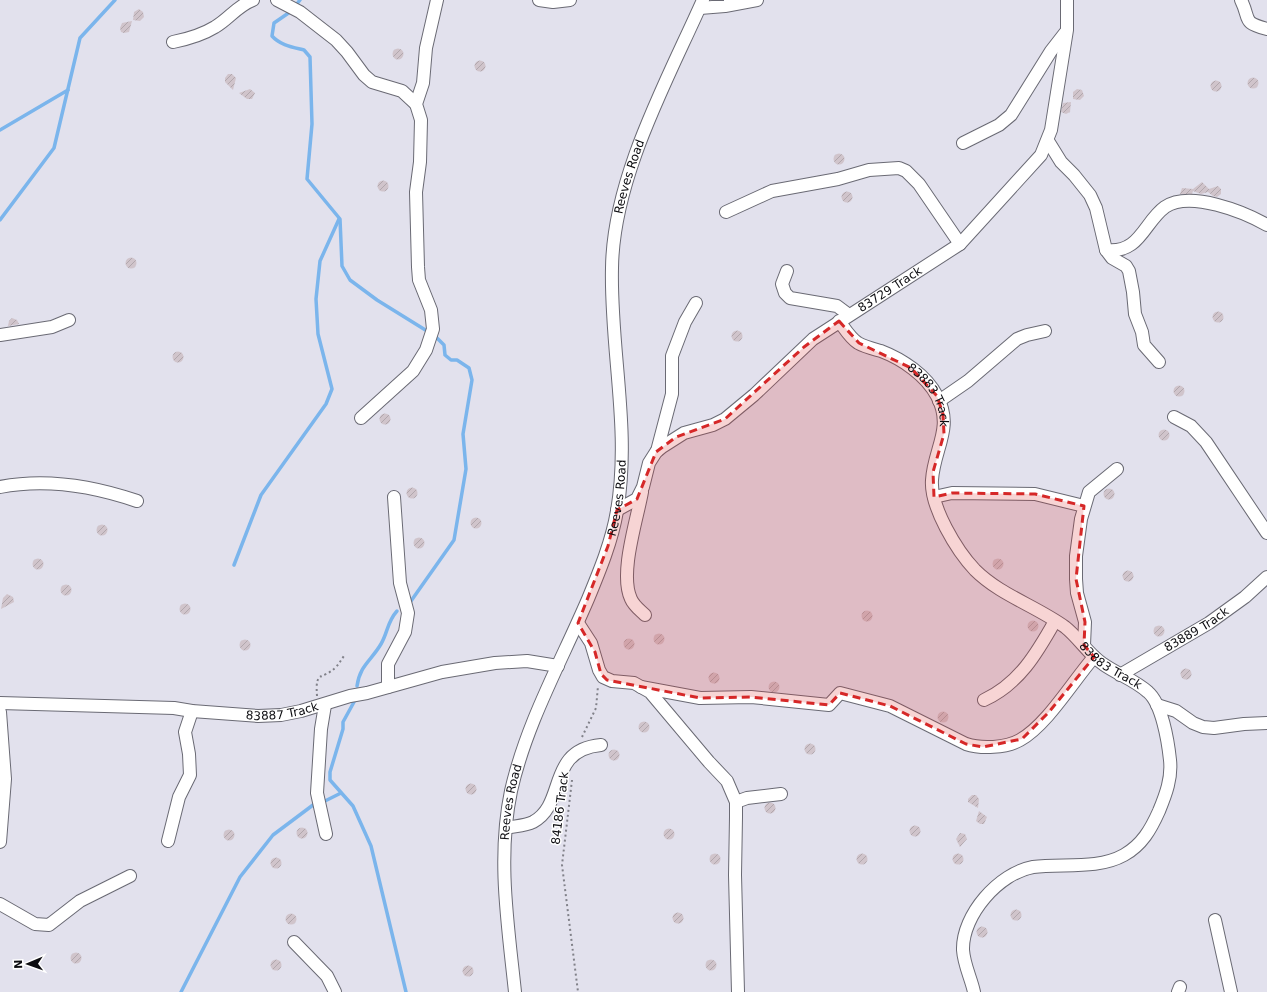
<svg xmlns="http://www.w3.org/2000/svg" width="1267" height="992" viewBox="0 0 1267 992" font-family="'DejaVu Sans',sans-serif">
<style>
.lines{fill:none;stroke-linecap:round;stroke-linejoin:round}
.stream{stroke:#7bb5ec;stroke-width:3.5}
.building{fill:url(#building-hatch)}
.minor-casing{stroke:#6a6a74;stroke-width:14}
.path{stroke:#818189;stroke-width:2;stroke-dasharray:2 3;stroke-linecap:butt}
.minor{stroke:#fff;stroke-width:12}
.marked{fill:#d62828;fill-opacity:0.2;stroke:#d62828;stroke-width:3;stroke-dasharray:8 5;stroke-linejoin:round}
.labels{text-anchor:middle;dominant-baseline:central;stroke-width:3;stroke-linejoin:round;paint-order:stroke}
.street-label{font-size:12px;fill:#0d0d11;stroke:#fff}
</style>
<defs>
<pattern id="building-hatch" width="6" height="6" patternUnits="userSpaceOnUse"><rect width="6" height="6" fill="#d0c4cb"/><path d="M-1 1l2-2M0 6l6-6M5 7l2-2" fill="none" stroke="#b1a7ad"/></pattern>
</defs>
<rect width="100%" height="100%" fill="#e2e1ed"/>
<g class="lines">
<g class="stream">
<path d="M296 5 300 0"/>
<path d="M290 12 274 23 272 36C280 45 292 47 304 50L310 57 312 124 307 179 340 219 342 266 350 280 377 300 427 331"/>
<path d="M0 130 68 90"/>
<path d="M0 220 54 148 80 38 115 0"/>
<path d="M234 565 261 495 326 404 332 389 318 334 316 299 320 261 339 219"/>
<path d="M411 601 454 540 466 469 463 434 472 380 469 368 457 360H451L445 355 444 345 435 336"/>
<path d="M357 686C360 665 371 661 381 644 388 632 387 622 397 611"/>
<path d="M354 702 343 722V729L330 772V780L353 806 371 846 406 992"/>
<path d="M325 801 341 793"/>
<path d="M181 992 240 877 273 835 313 805"/>
</g>
</g>
<g class="building">
<path d="M139 9 143 12 144 17 140 21 133 20 134 12Z"/>
<path d="M132 21 129 32 124 33 121 32 120 28 122 23Z"/>
<circle cx="398" cy="54" r="5.5"/>
<circle cx="480" cy="66" r="5.5"/>
<path d="M228 74H232L236 78 233 90 225 82V78Z"/>
<circle cx="1253" cy="83" r="5.5"/>
<circle cx="1216" cy="86" r="5.5"/>
<path d="M250 89 255 93 252 99H247L239 93Z"/>
<path d="M1077 89 1082 90 1084 96 1080 100 1073 99V92Z"/>
<path d="M1071 102 1070 112 1066 114 1061 112 1063 103Z"/>
<circle cx="839" cy="159" r="5.5"/>
<circle cx="383" cy="186" r="5.5"/>
<path d="M1202 182 1209 189 1218 186 1221 189V194L1217 197 1213 196 1208 192 1201 194 1193 191 1192 194H1180L1182 188 1193 189Z"/>
<circle cx="847" cy="197" r="5.5"/>
<circle cx="131" cy="263" r="5.5"/>
<circle cx="1218" cy="317" r="5.5"/>
<path d="M12 318 17 320 19 324 8 326 9 321Z"/>
<circle cx="737" cy="336" r="5.5"/>
<circle cx="178" cy="357" r="5.5"/>
<circle cx="1179" cy="391" r="5.5"/>
<circle cx="385" cy="419" r="5.5"/>
<circle cx="1164" cy="435" r="5.5"/>
<circle cx="412" cy="493" r="5.5"/>
<circle cx="1109" cy="494" r="5.5"/>
<circle cx="476" cy="523" r="5.5"/>
<circle cx="102" cy="530" r="5.5"/>
<circle cx="419" cy="543" r="5.5"/>
<circle cx="998" cy="564" r="5.5"/>
<circle cx="38" cy="564" r="5.5"/>
<circle cx="1128" cy="576" r="5.5"/>
<circle cx="66" cy="590" r="5.5"/>
<path d="M7 594 13 597 14 602 1 609 3 598Z"/>
<circle cx="185" cy="609" r="5.5"/>
<circle cx="867" cy="616" r="5.5"/>
<circle cx="1033" cy="626" r="5.5"/>
<circle cx="1159" cy="631" r="5.5"/>
<circle cx="659" cy="639" r="5.5"/>
<circle cx="629" cy="644" r="5.5"/>
<circle cx="245" cy="645" r="5.5"/>
<circle cx="1186" cy="674" r="5.5"/>
<circle cx="714" cy="678" r="5.5"/>
<circle cx="774" cy="687" r="5.5"/>
<circle cx="943" cy="717" r="5.5"/>
<circle cx="644" cy="727" r="5.5"/>
<circle cx="810" cy="749" r="5.5"/>
<circle cx="614" cy="755" r="5.5"/>
<circle cx="471" cy="789" r="5.5"/>
<path d="M972 795H976L979 799 978 808 968 802V799Z"/>
<circle cx="770" cy="808" r="5.5"/>
<path d="M979 811 987 817 984 824H980L976 821Z"/>
<circle cx="915" cy="831" r="5.5"/>
<circle cx="302" cy="833" r="5.5"/>
<circle cx="669" cy="834" r="5.5"/>
<circle cx="229" cy="835" r="5.5"/>
<path d="M960 833 965 834 967 839 960 847 956 839Z"/>
<circle cx="958" cy="859" r="5.5"/>
<circle cx="715" cy="859" r="5.5"/>
<circle cx="862" cy="859" r="5.5"/>
<circle cx="276" cy="863" r="5.5"/>
<circle cx="1016" cy="915" r="5.5"/>
<circle cx="678" cy="918" r="5.5"/>
<circle cx="291" cy="919" r="5.5"/>
<circle cx="982" cy="932" r="5.5"/>
<circle cx="76" cy="958" r="5.5"/>
<circle cx="711" cy="965" r="5.5"/>
<circle cx="276" cy="965" r="5.5"/>
<circle cx="468" cy="971" r="5.5"/>
</g>
<g class="lines">
<defs>
<g id="minor">
<path d="M277 0 300 12 336 40 347 52 364 75 372 82 402 91 416 104"/>
<path d="M539 0 553 2 570 0"/>
<path d="M1241 0C1251 20 1241 22 1267 29"/>
<path d="M700 8 725 6 757 0"/>
<path d="M173 42C188 39 202 35 215 27 229 19 237 6 253 0"/>
<path d="M1048 141 1061 162 1074 175 1090 195 1096 208 1106 250C1140 254 1144 222 1165 207 1190 190 1244 212 1267 225"/>
<path d="M963 143 999 125 1011 115 1051 51 1065 33"/>
<path d="M726 212 772 191 838 179 869 170 899 168 906 171 919 184 960 244"/>
<path d="M1106 250 1112 258 1126 266 1129 271 1133 292 1135 314 1142 332 1144 345 1159 362"/>
<path d="M787 271 782 284 785 293 790 298 837 306 849 315"/>
<path id="s1" d="M839 321C845 329 850 338 858 343 865 347 874 349 881 351 902 359 926 375 937 396 954 428 934 448 932 480 930 507 957 551 975 570 1000 595 1036 606 1065 627 1079 638 1088 654 1103 664 1117 674 1135 680 1148 692 1162 704 1168 741 1170 760 1172 778 1166 794 1159 811 1151 829 1142 845 1124 855 1097 870 1062 863 1033 867 999 873 962 915 963 950 964 965 971 978 974 992"/>
<path d="M0 335 52 327 69 320"/>
<path d="M939 401 968 381 1017 339 1027 335 1045 331"/>
<path d="M1174 417 1191 426 1206 442 1267 533"/>
<path d="M361 418 413 371 426 350 433 329 431 310 419 280 418 267 416 192 420 162 421 120 416 104 423 83 426 48 437 0"/>
<path d="M657 451 672 394V356L685 322 696 303"/>
<path d="M0 487C46 478 93 486 137 501"/>
<path d="M642 492C637 520 619 574 631 599 634 606 640 610 645 615"/>
<path d="M934 497 952 493 1035 494 1084 506"/>
<path id="s2" d="M617 510 637 499 643 487 649 463 656 452 662 447 684 433 713 425 725 419 754 395 813 339 960 244 1041 155 1051 130 1067 30V0"/>
<path d="M578 623 591 643 599 670 603 677 612 681 634 683 650 692 709 762 727 781 736 802V817L735 875 738 992"/>
<path d="M1084 645 1085 622 1077 593 1076 579V556L1081 519 1089 492 1117 469"/>
<path id="s3" d="M1120 675 1209 623 1245 597 1267 577"/>
<path d="M388 687V664L405 632 408 613 400 583 394 497"/>
<path d="M641 687 700 698 751 697 829 705 840 693 890 706 966 744C981 749 1006 748 1020 740 1047 725 1073 681 1094 657"/>
<path d="M984 700C1019 684 1037 653 1055 621"/>
<path id="s4" d="M0 703 174 708 192 711 258 716 281 715 301 711 350 696 367 693 442 672 495 663 527 661 558 666"/>
<path d="M325 705 321 729 317 793 326 834"/>
<path d="M1157 705 1176 711 1193 723 1203 727 1214 728 1244 724 1267 723"/>
<path d="M0 712 5 779 0 842"/>
<path d="M736 802 747 798 781 794"/>
<path d="M506 828C514 826 525 826 533 822 567 804 546 750 601 745"/>
<path d="M168 841 179 797 190 775 189 754 185 732 192 711"/>
<path d="M0 904 35 924 49 925 80 901 130 876"/>
<path d="M1215 920 1231 992"/>
<path d="M294 942 327 976 335 992"/>
<path id="s5" d="M515 992C508 925 497 858 511 791 526 724 561 662 588 599 600 570 612 541 617 511 631 430 610 349 612 268 613 178 667 81 703 0"/>
<path d="M1178 992 1180 987"/>
</g>
</defs>
<use href="#minor" class="minor-casing"/>
<g class="path">
<path d="M317 696C315 669 322 681 336 667 339 664 341 660 344 656"/>
<path d="M582 737 596 708 598 686"/>
<path d="M572 780 562 865 578 992"/>
</g>
<use href="#minor" class="minor"/>
</g>
<path class="marked" d="M839 321 859 343 911 368 937 396 943 414 944 434 933 472 934 497 952 493 1035 494 1084 506 1076 579 1085 622 1084 645 1094 657 1049 712 1022 739 983 747 966 744 890 706 840 693 829 705 751 697 700 698 607 680 601 674 595 652 578 623 608 546 617 510 637 499 656 452 676 437 725 419 804 347Z"/>
<g class="labels">
<g class="street-label">
<text stroke="none"><textPath href="#s5" startOffset="839">Reeves Road</textPath></text>
<text stroke="none"><textPath href="#s2" startOffset="362">83729 Track</textPath></text>
<text stroke="none"><textPath href="#s1" startOffset="122">83883 Track</textPath></text>
<text stroke="none"><textPath href="#s5" startOffset="515">Reeves Road</textPath></text>
<text stroke="none"><textPath href="#s3" startOffset="89">83889 Track</textPath></text>
<text stroke="none"><textPath href="#s1" startOffset="482">83883 Track</textPath></text>
<text stroke="none"><textPath href="#s4" startOffset="283">83887 Track</textPath></text>
<text stroke="none"><textPath href="#s5" startOffset="191">Reeves Road</textPath></text>
<text transform="translate(560 808) rotate(-83)">84186 Track</text>
</g>
</g>
<g transform="translate(28 964) rotate(268)" stroke="#ffffff" stroke-width="3" paint-order="stroke">
<path d="M0-3L7 15L0 10L-7 15Z" fill="#0d0d11"/>
<text y="-6" font-size="11" font-weight="bold" text-anchor="middle" fill="#0d0d11">N</text>
</g>
</svg>
